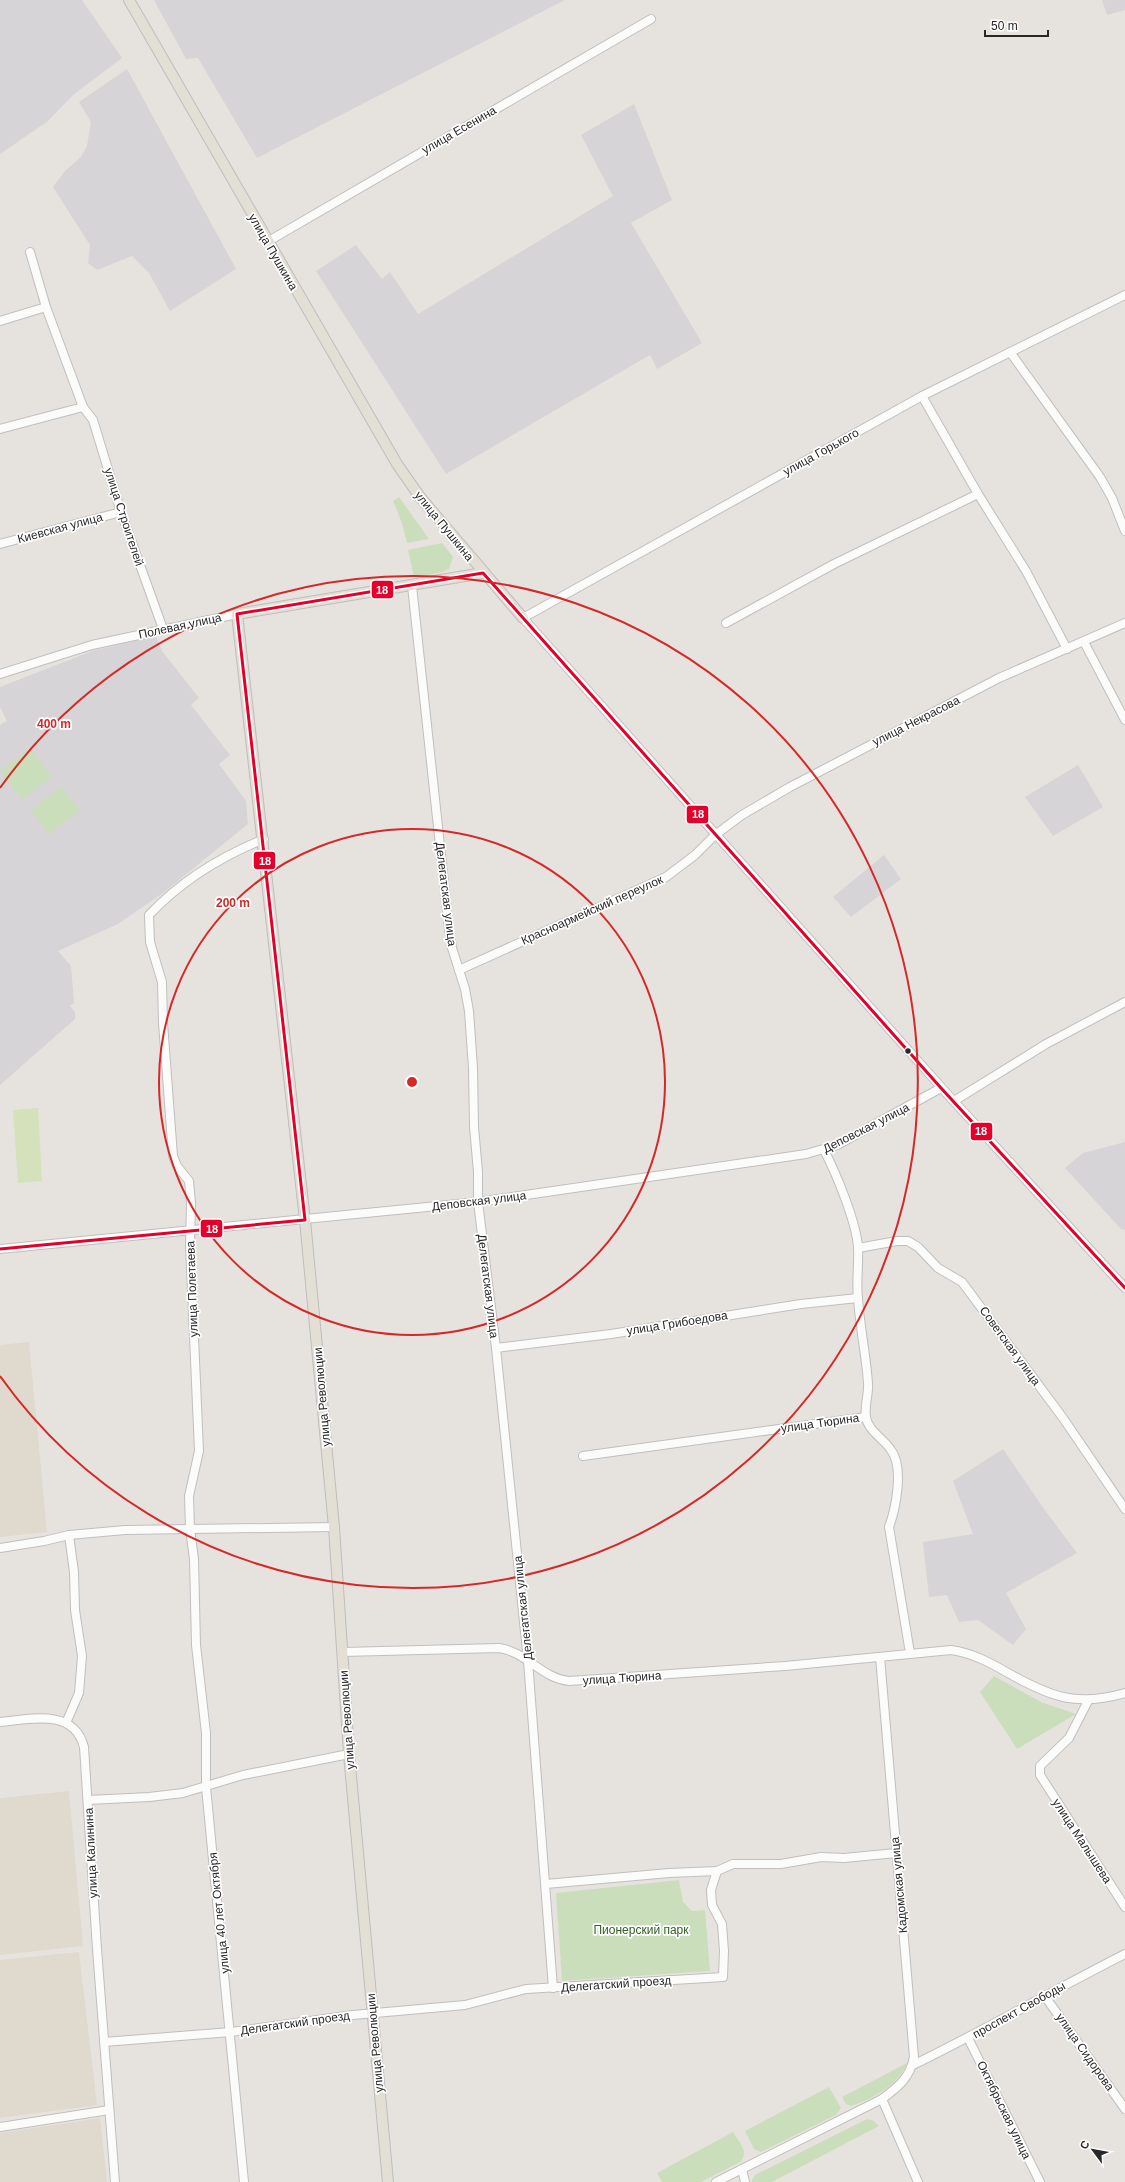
<svg xmlns="http://www.w3.org/2000/svg" width="1125" height="2182" viewBox="0 0 1125 2182" font-family="Helvetica,sans-serif">
<style>
.industrial{fill:#d6d4d6}
.education{fill:#e0d9ce}
.green{fill:#cbdebb}
.pitch{fill:#d4e1ba}
.lines{fill:none;stroke-linecap:round;stroke-linejoin:round}
.minor-casing{stroke:#c0bfbf;stroke-width:10}
.major-casing{stroke:#bfbdbd;stroke-width:12}
.minor{stroke:#fbfbfa;stroke-width:8}
.major{stroke:#e3dfd5;stroke-width:10}
.bus-1-casing{stroke:#fff;stroke-width:6}
.bus-1{stroke:#e4002b;stroke-width:3}
.ring{fill:none;stroke:#d62828;stroke-width:2}
.bus-dot{fill:#282828;stroke:#fff;stroke-width:1.5}
.labels{text-anchor:middle;dominant-baseline:central;stroke-width:3.5;stroke-linejoin:round;paint-order:stroke}
.street-label{font-size:12px;fill:#282828;stroke:#fff}
.park-label{font-size:12px;fill:#315c22;stroke:#fff}
.centre{fill:#d62828;stroke:#fff;stroke-width:2}
.ring-label{font-size:12px;text-anchor:middle;font-weight:bold;fill:#d62828;stroke:#fff;stroke-width:3.5;stroke-linejoin:round;paint-order:stroke}
.line-badge{stroke:#fff;stroke-width:1.5}
.badge-label{font-size:11px;text-anchor:middle;font-weight:bold;fill:#fff}
</style>
<rect width="100%" height="100%" fill="#e6e3df"/>
<g class="industrial">
<path d="M0 0H82L122 58 73 95 48 121 0 154Z"/>
<path d="M154 0H565L257 158 198 58 186 59Z"/>
<path d="M1102 0H1125V10L1107 15Z"/>
<path d="M127 69 236 269 170 311 149 273 132 256 97 270 88 263 90 245 53 187 65 171 81 157 87 146 91 122 79 102Z"/>
<path d="M634 104 672 200 631 223 702 343 657 369 650 355 446 474 316 271 356 245 382 279 390 272 418 314 613 196 581 135Z"/>
<path d="M156 636 162 651 199 698 191 705 230 755 219 764 246 801 248 824 163 893 118 924 58 951 71 966 74 1003 70 1006 75 1012V1019L0 1085V725L7 721 0 707V687L92 651Z"/>
<path d="M1078 765 1103 807 1053 836 1025 797Z"/>
<path d="M884 855 901 879 851 917 833 897Z"/>
<path d="M1125 1142V1230L1121 1229 1065 1168 1083 1153Z"/>
<path d="M1003 1449 1044 1509 1077 1553 1006 1593 1026 1629 1013 1645 978 1620 959 1622 947 1595 929 1597 923 1542 973 1534 953 1481Z"/>
</g>
<g class="education">
<path d="M29 1342 47 1532 0 1537V1345Z"/>
<path d="M69 1791 83 1946 0 1955V1798Z"/>
<path d="M79 1952 97 2105 0 2118V1960Z"/>
<path d="M100 2118 107 2182H0V2133Z"/>
</g>
<g class="green">
<path d="M399 497 429 539 407 543 402 523 393 501Z"/>
<path d="M442 543 453 557 449 569 439 573 414 577 408 550Z"/>
<path d="M30 748 52 777 22 799 0 771Z"/>
<path d="M61 787 80 810 49 834 31 810Z"/>
<path d="M994 1676 1041 1702 1076 1714 1017 1749 980 1692Z"/>
<path d="M679 1880 683 1902 692 1911 705 1910 710 1971 562 1981 556 1893Z"/>
<path d="M907 2063C898 2085 873 2099 851 2106L846 2104 842 2097Z"/>
<path d="M829 2087 841 2108 836 2115 761 2152 754 2149 745 2131Z"/>
<path d="M867 2119 874 2121 879 2126 772 2182H751L755 2175Z"/>
<path d="M733 2132C739 2142 750 2152 740 2162L701 2182H662L657 2173Z"/>
</g>
<path class="pitch" d="M38 1108 42 1181 18 1183 13 1110Z"/>
<g class="lines">
<defs>
<g id="minor">
<path d="M267 242 651 19"/>
<path d="M1125 295 922 396 523 618 949 1096 1125 1288"/>
<path d="M46 307 83 407 93 420 121 512 163 629"/>
<path d="M0 321 46 307 30 252"/>
<path d="M1010 352 1100 477 1112 498 1125 531"/>
<path d="M922 396 978 494 1026 571 1067 649"/>
<path d="M0 429 83 407"/>
<path d="M0 544 121 512"/>
<path d="M412 586 449 929 452 948 465 989 469 1011 473 1068 474 1127 478 1172V1202L496 1348 528 1661 553 1988"/>
<path d="M726 623 834 564 978 494"/>
<path d="M1084 642 1125 720"/>
<path d="M0 674 92 645 237 614"/>
<path d="M459 970 666 877 695 855 715 835 742 815 790 787 999 678 1125 623"/>
<path d="M954 1101 1046 1044 1125 1002"/>
<path d="M824 1150C836 1173 856 1221 858 1247 859 1264 856 1282 858 1299 860 1327 866 1355 868 1383 869 1394 864 1406 866 1417 868 1431 884 1439 891 1450 904 1467 896 1508 889 1527L910 1653"/>
<path d="M858 1248 897 1241H908L918 1247 938 1268 962 1282 1063 1418 1125 1509"/>
<path d="M0 1249 478 1202 806 1154 837 1145 941 1088"/>
<path d="M496 1348 611 1334 801 1304 858 1298"/>
<path d="M583 1456 866 1417"/>
<path d="M0 1548 44 1541 69 1535 125 1530 334 1527"/>
<path d="M343 1652 499 1648C527 1652 541 1678 569 1681L785 1666 951 1650C972 1653 989 1662 1008 1673 1051 1697 1076 1707 1125 1693"/>
<path d="M1088 1701 1069 1738 1040 1766V1775L1125 1907"/>
<path d="M0 1722C30 1719 74 1708 84 1747L97 1949 115 2182"/>
<path d="M66 1723 79 1693 82 1656 75 1610 74 1572 69 1535"/>
<path d="M88 1800 149 1797 183 1793 243 1775 349 1754"/>
<path d="M546 1884 669 1873 717 1871 733 1864H781L821 1857 844 1858 896 1853"/>
<path d="M1044 1995 1125 2109"/>
<path d="M968 2038 1040 2182"/>
<path d="M104 2042 231 2032 353 2015 465 2005 526 1989 723 1977 724 1951 722 1924 712 1905 711 1890 717 1871"/>
<path d="M913 2065C985 2030 1054 1990 1125 1954"/>
<path d="M882 2099 918 2182"/>
<path d="M0 2127 109 2110"/>
<path d="M742 2169 745 2182"/>
<path d="M244 2182 206 1787V1733L196 1645 194 1559 190 1529 189 1496 199 1451 190 1245 191 1203 189 1181 177 1166 173 1156 163 1023 162 982 150 942 149 915C180 882 222 856 264 839"/>
<path d="M716 2182 882 2099C898 2087 910 2078 914 2057L880 1657"/>
</g>
<g id="major">
<path d="M129 0 397 464 420 497 523 618"/>
<path d="M388 2182 349 1754 334 1527 305 1220 237 614 483 573"/>
</g>
</defs>
<use href="#minor" class="minor-casing"/>
<use href="#major" class="major-casing"/>
<use href="#minor" class="minor"/>
<use href="#major" class="major"/>
<defs>
<path id="bus-1" d="M0 1249 305 1220 237 614 483 573 941 1088 1125 1288"/>
</defs>
<use href="#bus-1" class="bus-1-casing"/>
<use href="#bus-1" class="bus-1"/>
</g>
<g class="ring">
<circle cx="412" cy="1082" r="253"/>
<path d="M0 788A506 506 0 1 1 0 1376"/>
</g>
<circle class="bus-dot" cx="908" cy="1051" r="3.5"/>
<g class="labels">
<g class="street-label">
<text transform="translate(459 130) rotate(-30)">улица Есенина</text>
<text transform="translate(273 252) rotate(60)">улица Пушкина</text>
<text transform="translate(821 452) rotate(-29)">улица Горького</text>
<text transform="translate(124 517) rotate(72)">улица Строителей</text>
<text transform="translate(444 526) rotate(51)">улица Пушкина</text>
<text transform="translate(60 528) rotate(-15)">Киевская улица</text>
<text transform="translate(180 626) rotate(-12)">Полевая улица</text>
<text transform="translate(916 721) rotate(-27)">улица Некрасова</text>
<text transform="translate(446 894) rotate(83)">Делегатская улица</text>
<text transform="translate(592 910) rotate(-24)">Красноармейский переулок</text>
<text transform="translate(866 1128) rotate(-27)">Деповская улица</text>
<text transform="translate(479 1201) rotate(-7)">Деповская улица</text>
<text transform="translate(488 1286) rotate(83)">Делегатская улица</text>
<text transform="translate(192 1289) rotate(-92)">улица Полетаева</text>
<text transform="translate(677 1323) rotate(-9)">улица Грибоедова</text>
<text transform="translate(1010 1346) rotate(54)">Советская улица</text>
<text transform="translate(322 1397) rotate(-95)">улица Революции</text>
<text transform="translate(820 1423) rotate(-8)">улица Тюрина</text>
<text transform="translate(523 1608) rotate(-96)">Делегатская улица</text>
<text transform="translate(622 1678) rotate(-4)">улица Тюрина</text>
<text transform="translate(347 1720) rotate(-94)">улица Революции</text>
<text transform="translate(1082 1841) rotate(57)">улица Малышева</text>
<text transform="translate(91 1853) rotate(-93)">улица Калинина</text>
<text transform="translate(899 1885) rotate(-95)">Кадомская улица</text>
<text transform="translate(219 1913) rotate(-96)">улица 40 лет Октября</text>
<text transform="translate(616 1984) rotate(-4)">Делегатский проезд</text>
<text transform="translate(1019 2010) rotate(-29)">проспект Свободы</text>
<text transform="translate(295 2023) rotate(-8)">Делегатский проезд</text>
<text transform="translate(375 2043) rotate(-95)">улица Революции</text>
<text transform="translate(1085 2052) rotate(55)">улица Сидорова</text>
<text transform="translate(1004 2110) rotate(64)">Октябрьская улица</text>
</g>
<g class="park-label">
<text x="641" y="1930">Пионерский парк</text>
</g>
</g>
<circle cx="412" cy="1082" r="6" class="centre"/>
<g class="ring-label">
<text x="54" y="728">400 m</text>
<text x="233" y="907">200 m</text>
</g>
<g class="line-badge">
<rect x="371" y="580" width="23" height="19" rx="4" fill="#e4002b"/>
<rect x="686" y="805" width="23" height="19" rx="4" fill="#e4002b"/>
<rect x="253" y="851" width="23" height="19" rx="4" fill="#e4002b"/>
<rect x="970" y="1122" width="23" height="19" rx="4" fill="#e4002b"/>
<rect x="200" y="1219" width="23" height="19" rx="4" fill="#e4002b"/>
</g>
<g class="badge-label">
<text x="382" y="594">18</text>
<text x="698" y="818">18</text>
<text x="265" y="865">18</text>
<text x="981" y="1135">18</text>
<text x="212" y="1233">18</text>
</g>
<g transform="translate(1093 2150) rotate(302)" stroke="#ffffff" stroke-width="3" paint-order="stroke">
<path d="M0-3L7 15L0 10L-7 15Z" fill="#282828"/>
<text y="-6" font-size="11" font-weight="bold" text-anchor="middle" fill="#282828">С</text>
</g>
<path d="M985 30v6h63v-6" fill="none" stroke="#282828" stroke-width="2"/>
<text x="991" y="30" font-size="12" fill="#282828" stroke="#ffffff" stroke-width="3" paint-order="stroke">50 m</text>
</svg>
